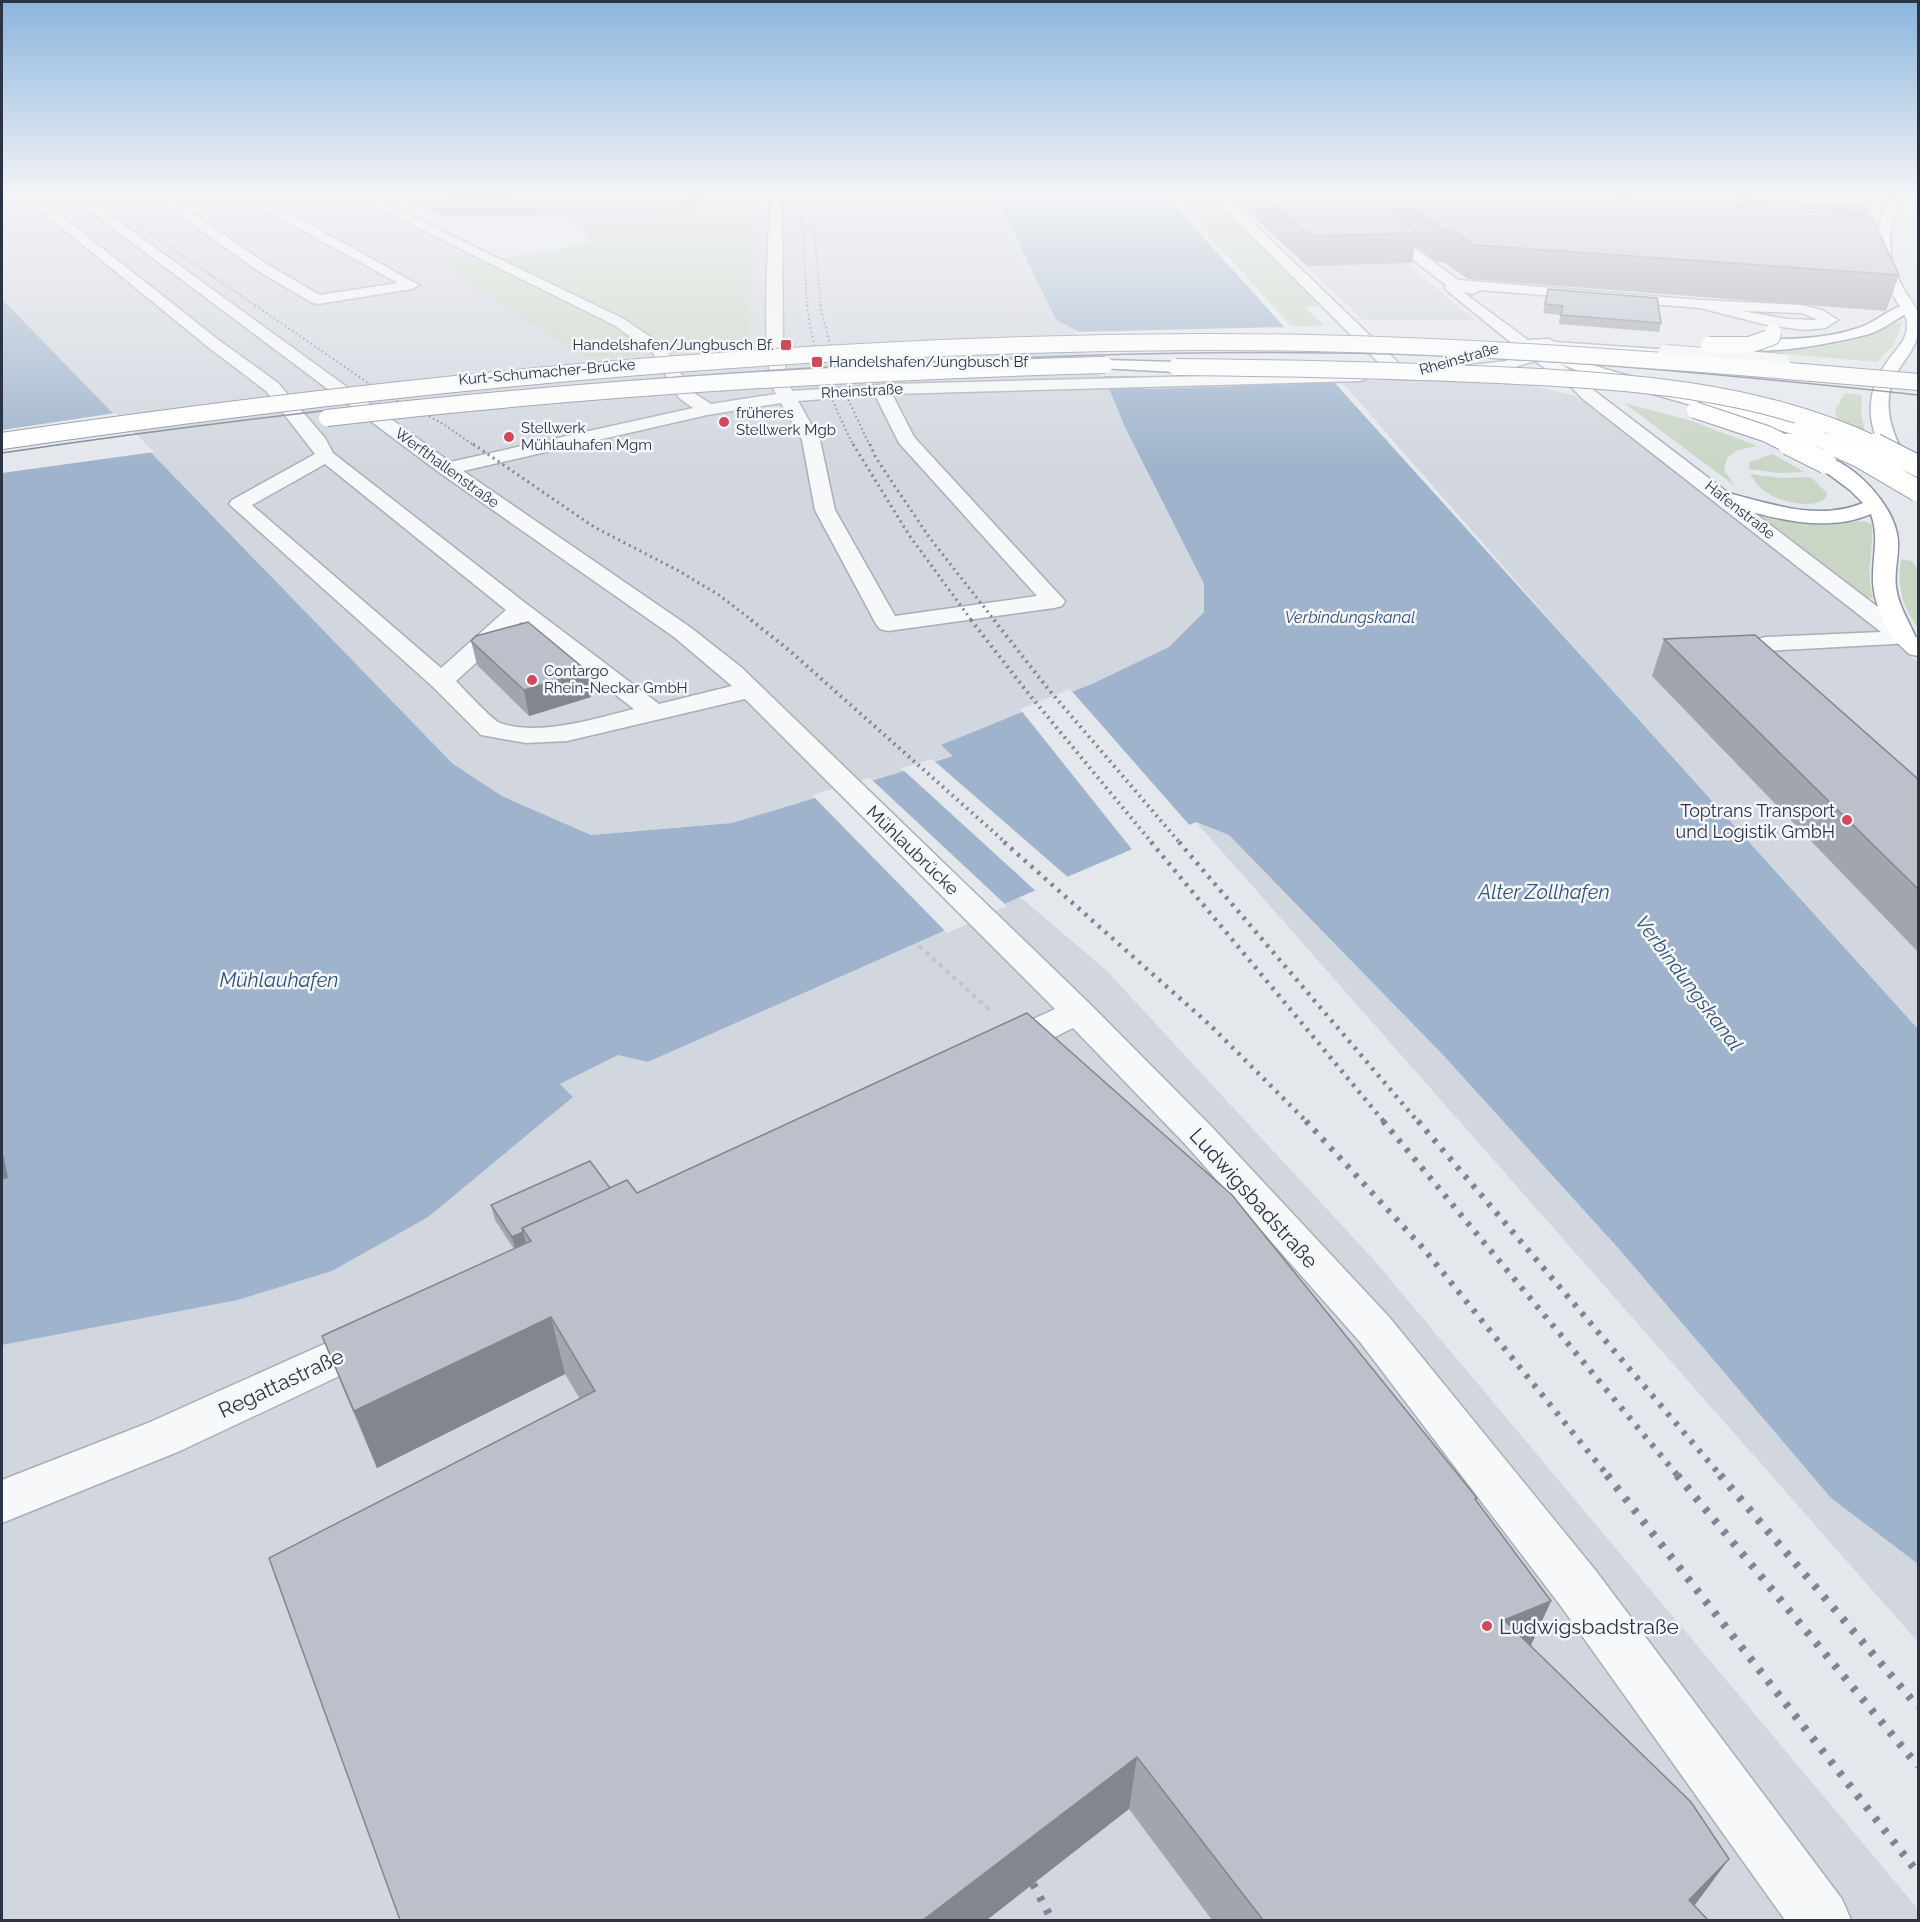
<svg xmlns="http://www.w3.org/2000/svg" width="1920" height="1922" viewBox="0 0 1920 1922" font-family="Raleway,sans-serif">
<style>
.built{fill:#d2d6de}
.green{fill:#c9d6c5}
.water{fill:#9fb4cc}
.pier{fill:#e4e7ec}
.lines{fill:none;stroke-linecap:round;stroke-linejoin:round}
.minor-casing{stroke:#a9aeb7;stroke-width:3}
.major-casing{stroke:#a3abb8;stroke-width:3}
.highway-casing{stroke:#8b94a3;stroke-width:3}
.path-far2{stroke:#c2c5cb;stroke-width:1.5;stroke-dasharray:1.5 1.5;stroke-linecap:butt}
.path-far1{stroke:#c2c5cb;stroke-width:2;stroke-dasharray:2 2;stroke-linecap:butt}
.path{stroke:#c2c5cb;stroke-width:4;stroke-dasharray:4.5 4.5;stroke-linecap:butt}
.minor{fill:#f7f8fa;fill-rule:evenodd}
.major{fill:#fff;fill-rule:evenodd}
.highway{fill:#fff;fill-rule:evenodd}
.tram{stroke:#7d8696;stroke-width:1.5}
.rail-far6{stroke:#7d8696;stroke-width:1.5;stroke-dasharray:1.5 2;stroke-linecap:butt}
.rail-far5{stroke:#7d8696;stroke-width:2;stroke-dasharray:1.5 3;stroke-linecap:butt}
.rail-far4{stroke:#7d8696;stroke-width:3;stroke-dasharray:2 4;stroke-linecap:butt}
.rail-far3{stroke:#7d8696;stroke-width:4;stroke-dasharray:2 4.5;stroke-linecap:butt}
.rail-far2{stroke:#7d8696;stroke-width:4.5;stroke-dasharray:3 6;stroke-linecap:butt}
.rail-far1{stroke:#7d8696;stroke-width:6;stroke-dasharray:4 8;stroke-linecap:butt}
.rail{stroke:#7d8696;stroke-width:8;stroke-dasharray:4.5 10;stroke-linecap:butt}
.minor-bridge-casing{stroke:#a9aeb7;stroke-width:18;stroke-linecap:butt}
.major-bridge-far1-casing{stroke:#a3abb8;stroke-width:18;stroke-linecap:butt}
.major-bridge-casing{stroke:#a3abb8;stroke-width:23;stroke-linecap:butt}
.highway-bridge-far1-casing{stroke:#8b94a3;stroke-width:18;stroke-linecap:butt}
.highway-bridge-casing{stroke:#8b94a3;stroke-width:23;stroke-linecap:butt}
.minor-bridge{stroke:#f7f8fa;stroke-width:16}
.major-bridge-far1{stroke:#fff;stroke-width:16}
.major-bridge{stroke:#fff;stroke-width:21}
.highway-bridge-far1{stroke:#fff;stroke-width:16}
.highway-bridge{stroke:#fff;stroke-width:21}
.wall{fill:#a1a5ae}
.shaded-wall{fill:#83868d}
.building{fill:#bbc0ca;stroke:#83868d;stroke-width:1.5}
.poi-dot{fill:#d1495b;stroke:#f4f6f9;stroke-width:2}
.labels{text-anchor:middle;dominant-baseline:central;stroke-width:5;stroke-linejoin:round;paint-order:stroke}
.far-poi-label{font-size:15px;fill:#2b3445;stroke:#f4f6f9;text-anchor:start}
.far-street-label{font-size:15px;fill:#2b3445;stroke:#f4f6f9}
.far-water-label{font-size:16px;font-style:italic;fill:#34527a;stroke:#f4f6f9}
.poi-label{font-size:18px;fill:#2b3445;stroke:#f4f6f9;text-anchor:end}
.street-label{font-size:18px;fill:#2b3445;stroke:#f4f6f9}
.water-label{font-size:20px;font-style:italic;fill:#34527a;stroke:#f4f6f9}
.near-street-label{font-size:21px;fill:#2b3445;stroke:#f4f6f9}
.near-poi-label{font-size:21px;fill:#2b3445;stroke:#f4f6f9;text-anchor:start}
</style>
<rect width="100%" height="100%" fill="#e4e7ec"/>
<g class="built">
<path d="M2 196H382L501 258 590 243 538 196H996L1056 320 1078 331 1104 377 1125 427 1204 584V612L1169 647 1094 683 942 745 954 755 732 823 591 835 502 796 453 764 2 299Z"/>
<path d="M1232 196H1323L1475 320H1363Z"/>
<path d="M1500 378 1576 396 1918 662V1029L1586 661 1341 381Z"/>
<path d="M1196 822 1229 835 1444 1056 1619 1249 1831 1498 1918 1564V1642Z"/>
<path d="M1020 897 1106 970 1374 1260 1918 1909V1920H2V1345L238 1300 332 1271 573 1097 560 1084 618 1055 648 1062Z"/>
</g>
<g class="green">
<path d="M1174 196H1209L1322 306 1305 307 1324 326H1291Z"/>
<path d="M709 200H753L749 348 585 357 446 267 593 245 583 223 686 213Z"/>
<path d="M1896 322 1902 323 1894 344 1877 362 1751 351C1801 349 1853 349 1896 322Z"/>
<path d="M1845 393 1862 395 1861 413 1865 432 1838 421 1835 410Z"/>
<path d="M1624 403 1692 421 1757 446 1738 450 1727 458 1724 470 1734 485Z"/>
<path d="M1773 454 1804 472 1779 473 1749 469V462Z"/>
<path d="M1750 474 1782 478 1811 477 1827 493C1826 512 1779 502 1769 494 1760 489 1755 482 1750 474Z"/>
<path d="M1755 511 1813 522 1862 521 1872 524C1874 551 1865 569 1873 598L1865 597Z"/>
<path d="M1901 559 1912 561 1918 570V628C1902 606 1897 587 1901 559Z"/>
</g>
<path class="water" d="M996 196H1166L1918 1029V1564L1831 1498 1619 1249 1444 1056 1229 835 1196 822 1020 897 648 1062 618 1055 560 1084 573 1097 428 1217 332 1271 238 1300 2 1345V299L453 764 502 796 591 835 732 823 953 756 941 745 1094 683 1169 647 1204 612V584L1125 427 1104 377 1078 331 1056 320Z"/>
<g class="pier">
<path d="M1288 327 1333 377H1296L1302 384 1146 389 1138 376H1100L1073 332Z"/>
<path d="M116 413 154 452 2 473V430Z"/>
<path d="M1070 689 1192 828 1134 852 1020 709Z"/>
<path d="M932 759 1070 879 1038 893 901 768Z"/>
<path d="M870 778 1007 906 947 933 812 795Z"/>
</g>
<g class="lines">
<defs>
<g id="minor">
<path d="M23 196H36L220 341 278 383 325 438 333 453 528 605 659 704 732 686 674 637 440 473 70 196H84L450 462 693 408 679 398 653 353 614 325 354 196H369L624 319 665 347 691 391 711 404 776 394C759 363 769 237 770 196H829L823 200H782L783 340 786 375 792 391 893 384 1365 372 1367 376 1365 380 1359 381 892 394 914 437 1065 601 1062 606 1054 608 888 631 880 629 876 624 815 510 802 440 781 403 707 415 463 471 690 627 741 667 1090 1004 1211 1126 1390 1318 1596 1571 1842 1899 1851 1920H1785L1560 1605 1360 1342 1185 1144 1073 1028C1049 1039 1017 1063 989 1055L984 1047 989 1039 1055 1009 745 699 567 741 526 743 481 735 432 686 229 504 232 500 315 454 266 391 208 347ZM875 395 899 443 1037 596 895 616 835 510 820 440 798 401ZM325 464 506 610 441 668 252 505ZM521 622 634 709C596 718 539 737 500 723 491 719 465 690 456 681Z"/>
<path d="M153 196H167L182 206 262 198 419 285 412 289 318 304 313 303 258 271ZM256 205 398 283 320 295 268 265 191 212Z"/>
<path d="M1212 196H1225L1407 371 1409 375 1407 379H1395Z"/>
<path d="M1330 196H1344L1458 280 1700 300 1802 305 1822 310 1838 320 1825 328 1805 330 1767 325 1700 308 1480 290 1473 294 1463 292 1528 340 1549 339 1555 342 1672 350 1674 353 1672 356 1666 358 1550 351 1546 354 1582 378 1596 392 1912 633 1916 638 1912 643 1766 651 1757 649 1754 644 1757 639 1766 637 1881 632 1584 400 1570 386 1535 361 1495 373 1453 375 1451 371 1453 367 1506 361 1525 354 1445 289 1446 285ZM1742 311 1802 313 1818 320 1787 319Z"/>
<path d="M371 1323 386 1328 393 1341 386 1354 180 1451 2 1523V1480L148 1423Z"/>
</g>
<g id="major">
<path d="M1890 196H1902C1887 230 1885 255 1903 288 1908 297 1918 307 1918 316 1920 341 1914 347 1901 366 1874 405 1896 442 1917 477L1914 481H1900C1871 439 1857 403 1889 359 1898 347 1908 339 1907 324 1907 316 1900 307 1896 300 1872 259 1871 238 1890 196Z"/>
<path d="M1565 355 1605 369 1805 426 1808 430 1805 434H1793L1593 377 1559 363 1557 360 1559 357Z"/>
<path d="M1904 631 1918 638V656L1909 654 1892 638 1896 633Z"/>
</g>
<g id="highway">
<path d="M1907 304 1912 305 1914 308 1912 311C1898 317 1886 328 1872 333 1852 340 1753 360 1741 345L1749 340C1786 339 1825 340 1861 327 1877 321 1890 308 1907 304Z"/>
<path d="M1105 360 1176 362 1184 367 1176 372 1099 368 1097 365 1099 362Z"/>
<path d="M1826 457C1857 465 1896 508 1898 541 1899 556 1894 571 1896 587 1898 605 1909 621 1916 638L1912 643 1904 645 1896 643C1883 625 1872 598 1873 576 1873 553 1879 536 1871 514 1821 535 1766 516 1717 502L1714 498 1717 494 1724 492C1769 503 1817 522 1863 503L1850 490 1819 467 1816 463 1819 459Z"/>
</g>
</defs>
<use href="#minor" class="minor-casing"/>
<use href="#major" class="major-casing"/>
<use href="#highway" class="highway-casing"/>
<path class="path-far2" d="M442 284 461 283 504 307"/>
<path class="path-far1" d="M501 305 561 339"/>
<path class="path" d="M919 946 992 1012"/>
<use href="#minor" class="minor"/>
<use href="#major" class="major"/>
<use href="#highway" class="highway"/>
<path class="tram" d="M2 453C315 407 628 375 944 361 1092 354 1240 350 1388 354 1565 359 1742 376 1918 395"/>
<g class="rail-far6">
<path d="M96 196 257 307"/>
<path d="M801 196 807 307"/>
<path d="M811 196 821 307"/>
</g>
<g class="rail-far5">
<path d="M255 305 387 396 440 422 475 446"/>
<path d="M807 305C813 355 831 402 854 446"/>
<path d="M820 305 840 382 870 446"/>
</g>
<g class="rail-far4">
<path d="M473 444 594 527 679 571 719 595 753 621"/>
<path d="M853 444 909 535 972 621"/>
<path d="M870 444 876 458 929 537 995 621"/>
</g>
<g class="rail-far3">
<path d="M751 620 790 651 1006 843"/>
<path d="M971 620 1028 693 1152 843"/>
<path d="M994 620 1049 690 1180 843"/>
</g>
<g class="rail-far2">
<path d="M1004 842 1211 1026 1308 1123"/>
<path d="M1151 842 1385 1123"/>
<path d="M1179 842 1419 1123"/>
</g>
<g class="rail-far1">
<path d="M1306 1121 1423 1248 1608 1476"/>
<path d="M1383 1121 1678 1476"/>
<path d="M1418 1121 1721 1476"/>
</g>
<g class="rail">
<path d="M1607 1475 1918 1873"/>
<path d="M1677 1475 1918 1766"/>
<path d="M1720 1475 1918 1707"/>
<path d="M1033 1884 1052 1920"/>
</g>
<defs>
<path id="minor-bridge" d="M1666 353 1782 362"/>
<path id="major-bridge-far1" d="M1799 430 1835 446"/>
<path id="major-bridge" d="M1832 444 1860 457 1918 491"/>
<g id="highway-bridge-far1">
<path d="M1709 345H1749L1772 337 1773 332"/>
<path d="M1176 367C1283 368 1390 370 1498 375 1626 381 1760 389 1878 446"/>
<path d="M1695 410 1767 434 1791 446"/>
<path d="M327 418C586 388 845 372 1105 365"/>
<path d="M2 441C398 383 795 344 1195 342 1437 341 1677 361 1918 382"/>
</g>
<g id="highway-bridge">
<path d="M1788 444 1826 463"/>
<path d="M1875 444 1918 466"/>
</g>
</defs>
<use href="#minor-bridge" class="minor-bridge-casing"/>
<use href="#major-bridge-far1" class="major-bridge-far1-casing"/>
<use href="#major-bridge" class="major-bridge-casing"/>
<use href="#highway-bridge-far1" class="highway-bridge-far1-casing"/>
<use href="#highway-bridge" class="highway-bridge-casing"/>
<use href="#minor-bridge" class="minor-bridge"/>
<use href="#major-bridge-far1" class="major-bridge-far1"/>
<use href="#major-bridge" class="major-bridge"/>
<use href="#highway-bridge-far1" class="highway-bridge-far1"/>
<use href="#highway-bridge" class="highway-bridge"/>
</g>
<g class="wall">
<path d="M398 196H709V200L686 213 445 217Z"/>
<path d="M1231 196H1875L1867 215 1899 275 1886 311 1468 279 1443 262H1437L1415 246 1412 263 1307 266Z"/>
<path d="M1548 289 1661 323 1659 332 1559 324 1560 315 1543 313Z"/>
<path d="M1664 639 1918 779V952L1652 676Z"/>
<path d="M471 641 587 671 591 697 529 716 477 665Z"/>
<path d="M610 1188 637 1193 1477 1498 1476 1501 1551 1601 1531 1645 1694 1906 1708 1920H1212L1129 1809 580 1399 565 1374 377 1468 345 1393 322 1336 514 1249 495 1220 491 1205Z"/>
</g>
<g class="shaded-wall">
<path d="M684 196H709V200L686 213Z"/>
<path d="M587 671 591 697 529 716 524 690Z"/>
<path d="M2 1148 8 1178 2 1180Z"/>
<path d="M523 1232 527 1248 516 1252 512 1237Z"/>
<path d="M551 1317 565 1374 377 1468 354 1411Z"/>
<path d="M1551 1601 1526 1656 1504 1620Z"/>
<path d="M1137 1757 1129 1809 987 1920H923Z"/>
<path d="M1729 1859 1692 1909 1689 1900Z"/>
</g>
<g class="building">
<path d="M433 196H650L441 200Z"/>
<path d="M1264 196H1364L1417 233 1311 236Z"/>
<path d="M1393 196H1574L1871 216 1899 275 1475 245 1449 229H1443Z"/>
<path d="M1697 196H1873L1869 208Z"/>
<path d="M1548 289 1657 298 1661 323 1561 315 1563 306 1545 304Z"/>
<path d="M528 622 587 671 524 690 471 641 476 636Z"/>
<path d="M1755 635 1918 779V889L1664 639Z"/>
<path d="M1027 1013 1232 1195 1477 1498 1475 1499 1551 1601 1504 1620 1691 1802 1729 1859 1689 1900 1708 1920H1263L1137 1757 923 1920H400L269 1558 595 1391 551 1317 354 1411 322 1336 531 1241 522 1228 627 1180 637 1193Z"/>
<path d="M590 1161 610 1188 522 1228 523 1232 512 1237 491 1205Z"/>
</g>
<linearGradient id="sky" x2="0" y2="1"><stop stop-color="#8bb4dd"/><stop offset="0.42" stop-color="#f3f4f6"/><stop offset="1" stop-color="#f3f4f6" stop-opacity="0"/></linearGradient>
<rect width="1920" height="465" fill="url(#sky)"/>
<g class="poi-dot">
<rect x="780" y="339" width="12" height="12" rx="3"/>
<rect x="811" y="356" width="12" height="12" rx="3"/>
<circle cx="724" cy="422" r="6"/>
<circle cx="509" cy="437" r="6"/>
<circle cx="532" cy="680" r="6"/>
<circle cx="1847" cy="820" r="6"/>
<circle cx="1487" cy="1626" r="6"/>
</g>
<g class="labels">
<g class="far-poi-label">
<text x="774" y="345" text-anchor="end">Handelshafen/Jungbusch Bf.</text>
<text x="829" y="362">Handelshafen/Jungbusch Bf</text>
<text x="736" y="413">früheres<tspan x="736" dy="17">Stellwerk Mgb</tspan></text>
<text x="521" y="428">Stellwerk<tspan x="521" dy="17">Mühlauhafen Mgm</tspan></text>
<text x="544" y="671">Contargo<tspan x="544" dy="17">Rhein-Neckar GmbH</tspan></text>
</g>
<g class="far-street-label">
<text transform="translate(1459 359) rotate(-16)">Rheinstraße</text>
<text transform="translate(547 372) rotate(-5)">Kurt-Schumacher-Brücke</text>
<text transform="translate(862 391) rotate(-3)">Rheinstraße</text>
<text transform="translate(447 468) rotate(36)">Werfthallenstraße</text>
<text transform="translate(1740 510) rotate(38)">Hafenstraße</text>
</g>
<g class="far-water-label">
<text x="1350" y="617">Verbindungskanal</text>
</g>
<g class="poi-label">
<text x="1835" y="810">Toptrans Transport<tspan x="1835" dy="21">und Logistik GmbH</tspan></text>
</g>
<g class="street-label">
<text transform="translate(913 850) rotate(44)">Mühlaubrücke</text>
</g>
<g class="water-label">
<text x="1544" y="892">Alter Zollhafen</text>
<text x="279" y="980">Mühlauhafen</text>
<text transform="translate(1689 983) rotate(53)">Verbindungskanal</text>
</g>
<g class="near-street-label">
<text transform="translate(1254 1198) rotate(48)">Ludwigsbadstraße</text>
<text transform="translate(281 1383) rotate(-25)">Regattastraße</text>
</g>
<g class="near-poi-label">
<text x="1499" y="1626">Ludwigsbadstraße</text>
</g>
</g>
<rect width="1920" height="1922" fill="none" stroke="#2b3445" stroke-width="6"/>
</svg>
